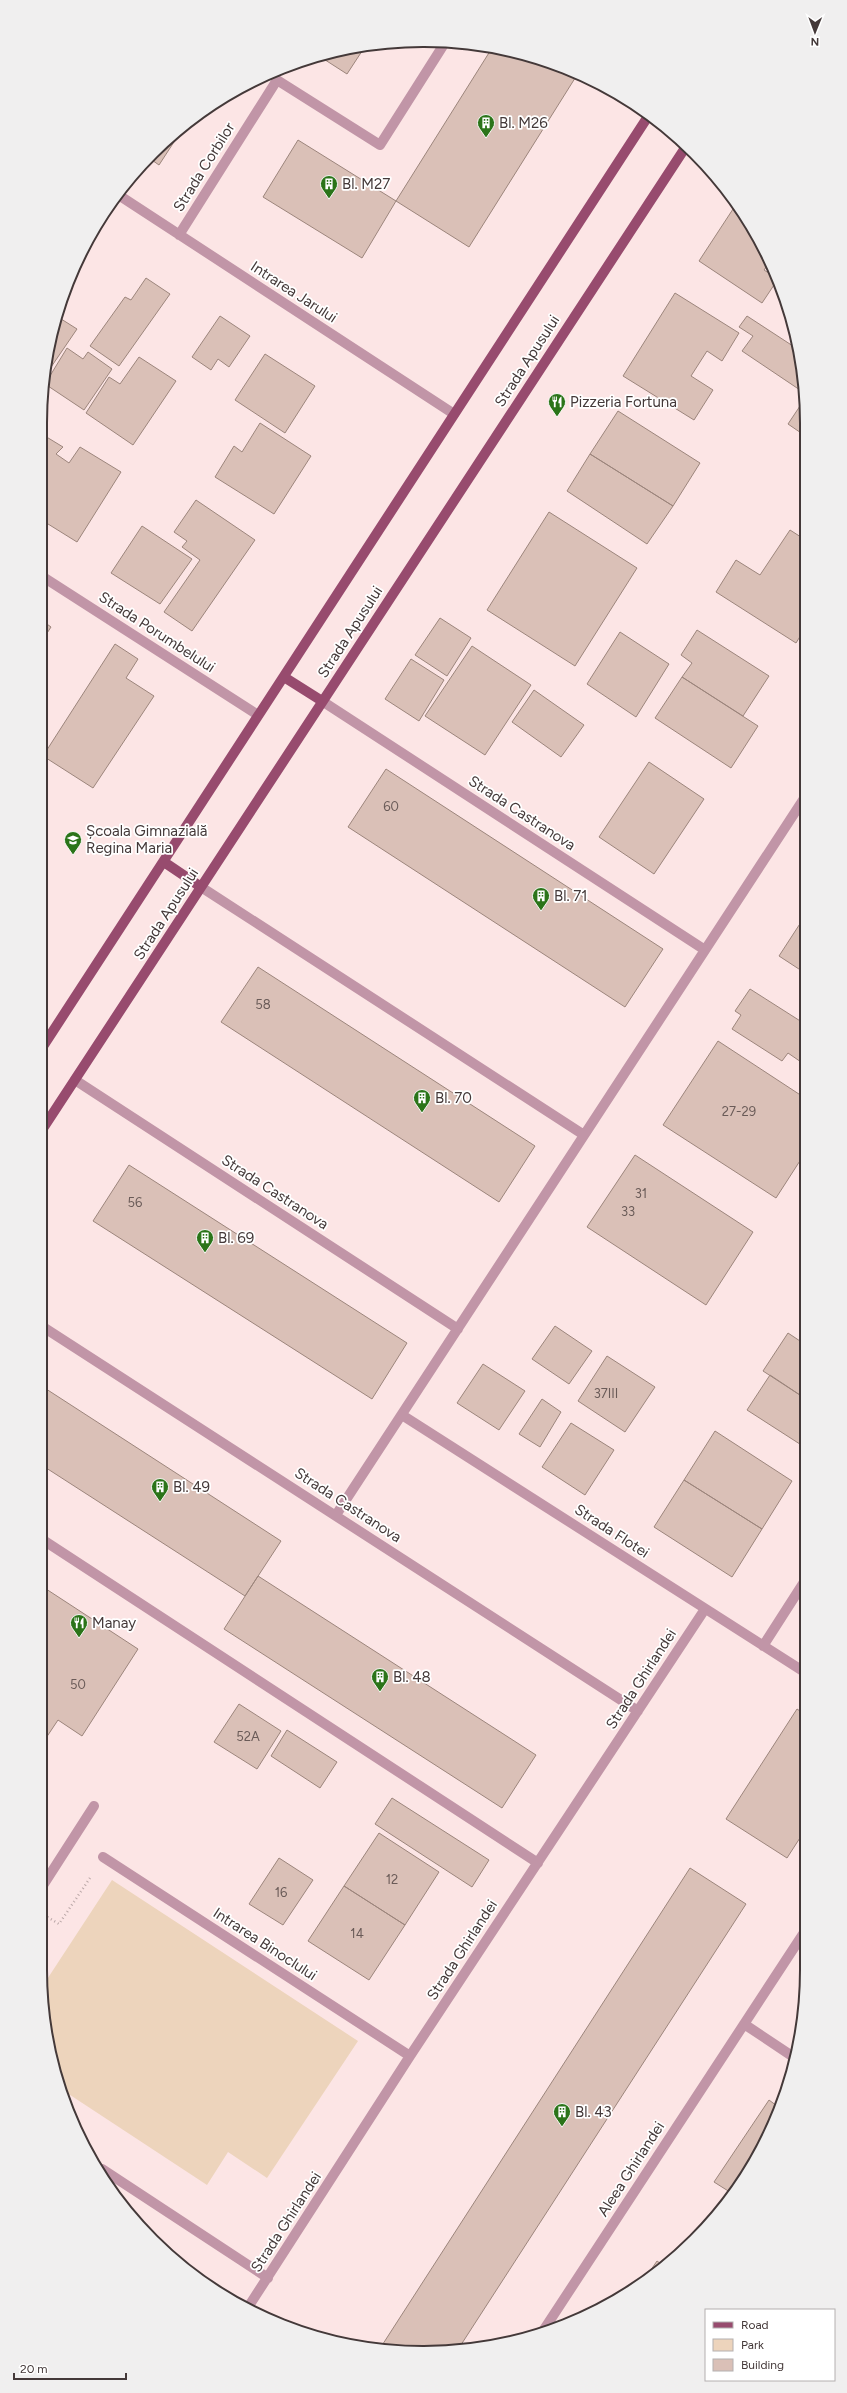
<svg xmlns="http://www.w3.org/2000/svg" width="847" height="2393" viewBox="0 0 847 2393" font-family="Figtree,sans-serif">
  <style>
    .green { fill: #edd4bc }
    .building { fill: #dac0b7; stroke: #9c857c }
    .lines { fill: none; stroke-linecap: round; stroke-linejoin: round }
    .path { stroke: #baa7a7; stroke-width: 2.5; stroke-dasharray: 1 3; stroke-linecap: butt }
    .minor { stroke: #c195a7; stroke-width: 10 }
    .major { stroke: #974b6e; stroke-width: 10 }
    .labels { text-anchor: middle; stroke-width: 3.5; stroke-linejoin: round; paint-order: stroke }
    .number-label { font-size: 13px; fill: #6a5b58 }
    .poi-label { font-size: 15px; fill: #443939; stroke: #fff; text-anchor: start }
    .street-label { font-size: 15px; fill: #443939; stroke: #fff }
    .rim { fill: none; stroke: #443939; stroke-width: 2 }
  </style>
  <rect width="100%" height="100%" fill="#fce5e5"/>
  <path class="green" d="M112,1880L358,2041L267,2178L228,2152L207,2185L61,2089L47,2044L42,1987Z"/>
  <path class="building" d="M366,45L347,74L319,56Z
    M492,48L523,53L577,75L469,247L396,201Z
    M185,125L159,165L149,158L170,135Z
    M298,140L396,201L362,258L263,197Z
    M735,206L768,254L770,262L764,270L775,277L776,282L762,303L699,261Z
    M146,278L170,294L119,366L90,346L125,297L131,300Z
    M675,293L739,333L722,361L707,351L691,376L713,390L694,420L623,376Z
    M58,311L60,313L58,317L77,329L47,373L53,324Z
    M220,316L250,336L229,367L218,359L211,370L192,357Z
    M747,316L796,348L804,373V384L800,390L742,351L753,336L739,327Z
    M67,348L83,359L88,352L112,369L84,410L45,384Z
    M265,354L315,386L285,433L235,400Z
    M139,357L176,381L133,445L86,413L109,377L120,384Z
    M804,400V435L788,424Z
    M618,411L700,463L673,506L590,454Z
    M260,423L311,456L274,514L215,477L234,446L242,452Z
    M40,433L63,447L56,454L69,463L80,447L121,472L77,542L40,519Z
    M590,454L673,506L647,544L567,491Z
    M196,500L255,540L192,631L164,612L200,560L182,547L187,541L174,532Z
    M549,512L637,568L575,666L487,610Z
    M142,526L192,559L160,604L111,573Z
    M790,530L804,539V630L796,643L716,592L736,560L760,575Z
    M440,618L471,638L447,676L415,655Z
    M40,619L51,627L40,644Z
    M697,630L769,676L743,716L682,677L692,663L681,655Z
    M620,632L669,664L636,717L587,684Z
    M115,644L138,659L126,678L154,696L93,788L43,756Z
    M472,646L531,685L485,755L425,716Z
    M411,659L444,680L419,721L385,699Z
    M682,677L758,726L731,768L655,718Z
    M534,690L584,725L561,757L512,722Z
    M649,762L704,799L654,874L599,837Z
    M386,769L663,949L625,1007L348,827Z
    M805,916V973L779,956Z
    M258,967L535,1146L499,1202L221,1022Z
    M750,989L805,1024V1056L801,1062L788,1053L782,1061L732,1029L741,1015L735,1011Z
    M718,1041L805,1098V1153L776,1198L663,1125Z
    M635,1155L753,1232L706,1305L587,1227Z
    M129,1165L407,1343L372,1399L93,1221Z
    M555,1326L592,1351L569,1384L532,1359Z
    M788,1333L806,1345V1399L763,1371Z
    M607,1356L655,1387L625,1432L578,1401Z
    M483,1364L525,1391L499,1430L457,1403Z
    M770,1375L806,1399V1448L747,1410Z
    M40,1385L281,1541L245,1596L40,1464Z
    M542,1399L561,1412L540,1447L519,1434Z
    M571,1423L614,1450L585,1495L542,1467Z
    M715,1431L792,1481L762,1529L684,1480Z
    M684,1480L762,1529L732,1577L654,1527Z
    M258,1576L536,1755L502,1808L224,1629Z
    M40,1585L138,1649L82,1736L58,1720L40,1747Z
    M239,1704L281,1731L257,1769L214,1742Z
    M797,1709L806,1715L807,1827L787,1858L726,1819Z
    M287,1730L337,1762L320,1788L271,1756Z
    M392,1798L489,1860L472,1887L375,1824Z
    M379,1833L439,1872L405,1925L344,1886Z
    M279,1858L313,1880L283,1925L249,1904Z
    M690,1868L746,1904L457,2351L379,2350Z
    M344,1886L405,1925L369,1980L308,1941Z
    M769,2100L777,2106L742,2183L733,2194L714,2182Z
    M657,2261L664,2266L640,2285L646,2277Z"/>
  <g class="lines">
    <path class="path" d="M44,1915L59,1924L90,1878"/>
    <path class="minor" d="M117,194L454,414
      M179,235L277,80L380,145L446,41
      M40,575L258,715
      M322,701L705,950
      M201,887L584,1135
      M75,1080L458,1329
      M40,1325L638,1711
      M402,1415L806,1673
      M336,1515L805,797
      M40,1538L538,1863
      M763,1646L806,1579
      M103,1857L410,2056
      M40,1890L94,1806
      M744,2024L795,2058
      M102,2169L268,2278
      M247,2309L410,2056L705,1609
      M543,2331L807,1928"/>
    <path class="major" d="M284,677L322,701
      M164,862L201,887
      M40,1051L647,118
      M40,1133L685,148"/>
  </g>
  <defs>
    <symbol id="building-pin" viewBox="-11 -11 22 30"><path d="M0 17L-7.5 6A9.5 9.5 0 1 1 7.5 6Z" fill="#2b7419" stroke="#fff"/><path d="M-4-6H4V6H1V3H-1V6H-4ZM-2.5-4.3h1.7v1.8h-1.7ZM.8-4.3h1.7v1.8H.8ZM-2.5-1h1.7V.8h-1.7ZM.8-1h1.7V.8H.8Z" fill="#fff"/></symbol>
    <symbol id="restaurant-pin" viewBox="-11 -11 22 30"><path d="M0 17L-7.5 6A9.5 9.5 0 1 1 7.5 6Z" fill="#2b7419" stroke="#fff"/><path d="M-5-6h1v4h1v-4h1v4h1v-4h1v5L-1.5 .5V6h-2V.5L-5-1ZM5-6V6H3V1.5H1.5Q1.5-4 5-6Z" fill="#fff"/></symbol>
    <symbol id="school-pin" viewBox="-11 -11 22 30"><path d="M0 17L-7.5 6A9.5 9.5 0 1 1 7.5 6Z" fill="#2b7419" stroke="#fff"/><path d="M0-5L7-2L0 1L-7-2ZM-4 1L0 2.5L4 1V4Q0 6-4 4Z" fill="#fff"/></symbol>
  </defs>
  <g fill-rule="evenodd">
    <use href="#building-pin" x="476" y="113" width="20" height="27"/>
    <use href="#building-pin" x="319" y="174" width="20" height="27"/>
    <use href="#restaurant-pin" x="547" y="392" width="20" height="27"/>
    <use href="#school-pin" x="63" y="830" width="20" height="27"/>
    <use href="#building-pin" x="531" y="886" width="20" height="27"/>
    <use href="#building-pin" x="412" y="1088" width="20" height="27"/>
    <use href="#building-pin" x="195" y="1228" width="20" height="27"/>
    <use href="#building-pin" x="150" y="1477" width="20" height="27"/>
    <use href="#restaurant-pin" x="69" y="1613" width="20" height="27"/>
    <use href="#building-pin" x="370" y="1667" width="20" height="27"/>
    <use href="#building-pin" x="552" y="2102" width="20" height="27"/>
  </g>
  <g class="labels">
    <g class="number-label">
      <text x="391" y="811">60</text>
      <text x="263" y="1009">58</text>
      <text x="739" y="1116">27-29</text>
      <text x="641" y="1198">31</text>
      <text x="135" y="1207">56</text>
      <text x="628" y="1216">33</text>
      <text x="606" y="1398">37III</text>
      <text x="78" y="1689">50</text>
      <text x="248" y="1741">52A</text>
      <text x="392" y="1884">12</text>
      <text x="281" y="1897">16</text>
      <text x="357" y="1938">14</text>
    </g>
    <g class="poi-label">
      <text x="499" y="128">Bl. M26</text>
      <text x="342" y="189">Bl. M27</text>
      <text x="570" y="407">Pizzeria Fortuna</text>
      <text x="86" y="836">Școala Gimnazială<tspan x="86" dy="17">Regina Maria</tspan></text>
      <text x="554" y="901">Bl. 71</text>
      <text x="435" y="1103">Bl. 70</text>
      <text x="218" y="1243">Bl. 69</text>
      <text x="173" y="1492">Bl. 49</text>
      <text x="92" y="1628">Manay</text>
      <text x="393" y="1682">Bl. 48</text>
      <text x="575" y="2117">Bl. 43</text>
    </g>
    <g class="street-label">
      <text transform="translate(204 167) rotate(-58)" y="5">Strada Corbilor</text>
      <text transform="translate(294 292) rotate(33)" y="5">Intrarea Jarului</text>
      <text transform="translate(527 361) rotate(-57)" y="5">Strada Apusului</text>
      <text transform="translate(157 632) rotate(33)" y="5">Strada Porumbelului</text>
      <text transform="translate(350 632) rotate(-57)" y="5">Strada Apusului</text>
      <text transform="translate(522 813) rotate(33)" y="5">Strada Castranova</text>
      <text transform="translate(166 914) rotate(-57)" y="5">Strada Apusului</text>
      <text transform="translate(275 1192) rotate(33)" y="5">Strada Castranova</text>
      <text transform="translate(348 1505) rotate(33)" y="5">Strada Castranova</text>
      <text transform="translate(612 1531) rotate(33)" y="5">Strada Flotei</text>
      <text transform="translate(641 1679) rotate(-57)" y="5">Strada Ghirlandei</text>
      <text transform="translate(265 1944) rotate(33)" y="5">Intrarea Binoclului</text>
      <text transform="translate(462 1950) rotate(-57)" y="5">Strada Ghirlandei</text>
      <text transform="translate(631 2169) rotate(-57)" y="5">Aleea Ghirlandei</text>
      <text transform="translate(286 2222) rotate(-57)" y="5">Strada Ghirlandei</text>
    </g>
  </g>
  <path d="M0 0H847V2393H0ZM423 47H424A376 376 0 0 1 800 423V1970A376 376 0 0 1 424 2346H423A376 376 0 0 1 47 1970V423A376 376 0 0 1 423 47Z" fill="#f0efef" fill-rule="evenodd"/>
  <path class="rim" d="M423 47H424A376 376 0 0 1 800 423V1970A376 376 0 0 1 424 2346H423A376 376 0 0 1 47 1970V423A376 376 0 0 1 423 47Z"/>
  <rect x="705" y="2309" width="130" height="72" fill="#ffffff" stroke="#b4b0b0"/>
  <rect x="713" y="2322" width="20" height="6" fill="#974b6e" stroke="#b4b0b0"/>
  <text x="741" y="2329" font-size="12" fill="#443939">Road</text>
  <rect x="713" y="2339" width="20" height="12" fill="#edd4bc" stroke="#b4b0b0"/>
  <text x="741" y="2349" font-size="12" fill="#443939">Park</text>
  <rect x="713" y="2359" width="20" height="12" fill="#dac0b7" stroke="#b4b0b0"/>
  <text x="741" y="2369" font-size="12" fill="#443939">Building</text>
  <g transform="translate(815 32) rotate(181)" stroke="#ffffff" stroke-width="3" paint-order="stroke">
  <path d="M0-3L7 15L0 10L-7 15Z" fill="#443939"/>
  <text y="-6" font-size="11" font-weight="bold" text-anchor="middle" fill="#443939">N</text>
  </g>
  <path d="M14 2373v6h112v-6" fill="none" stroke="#443939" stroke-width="2"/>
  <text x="20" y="2373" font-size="12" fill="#443939" stroke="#ffffff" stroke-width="3" paint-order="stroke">20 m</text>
</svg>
